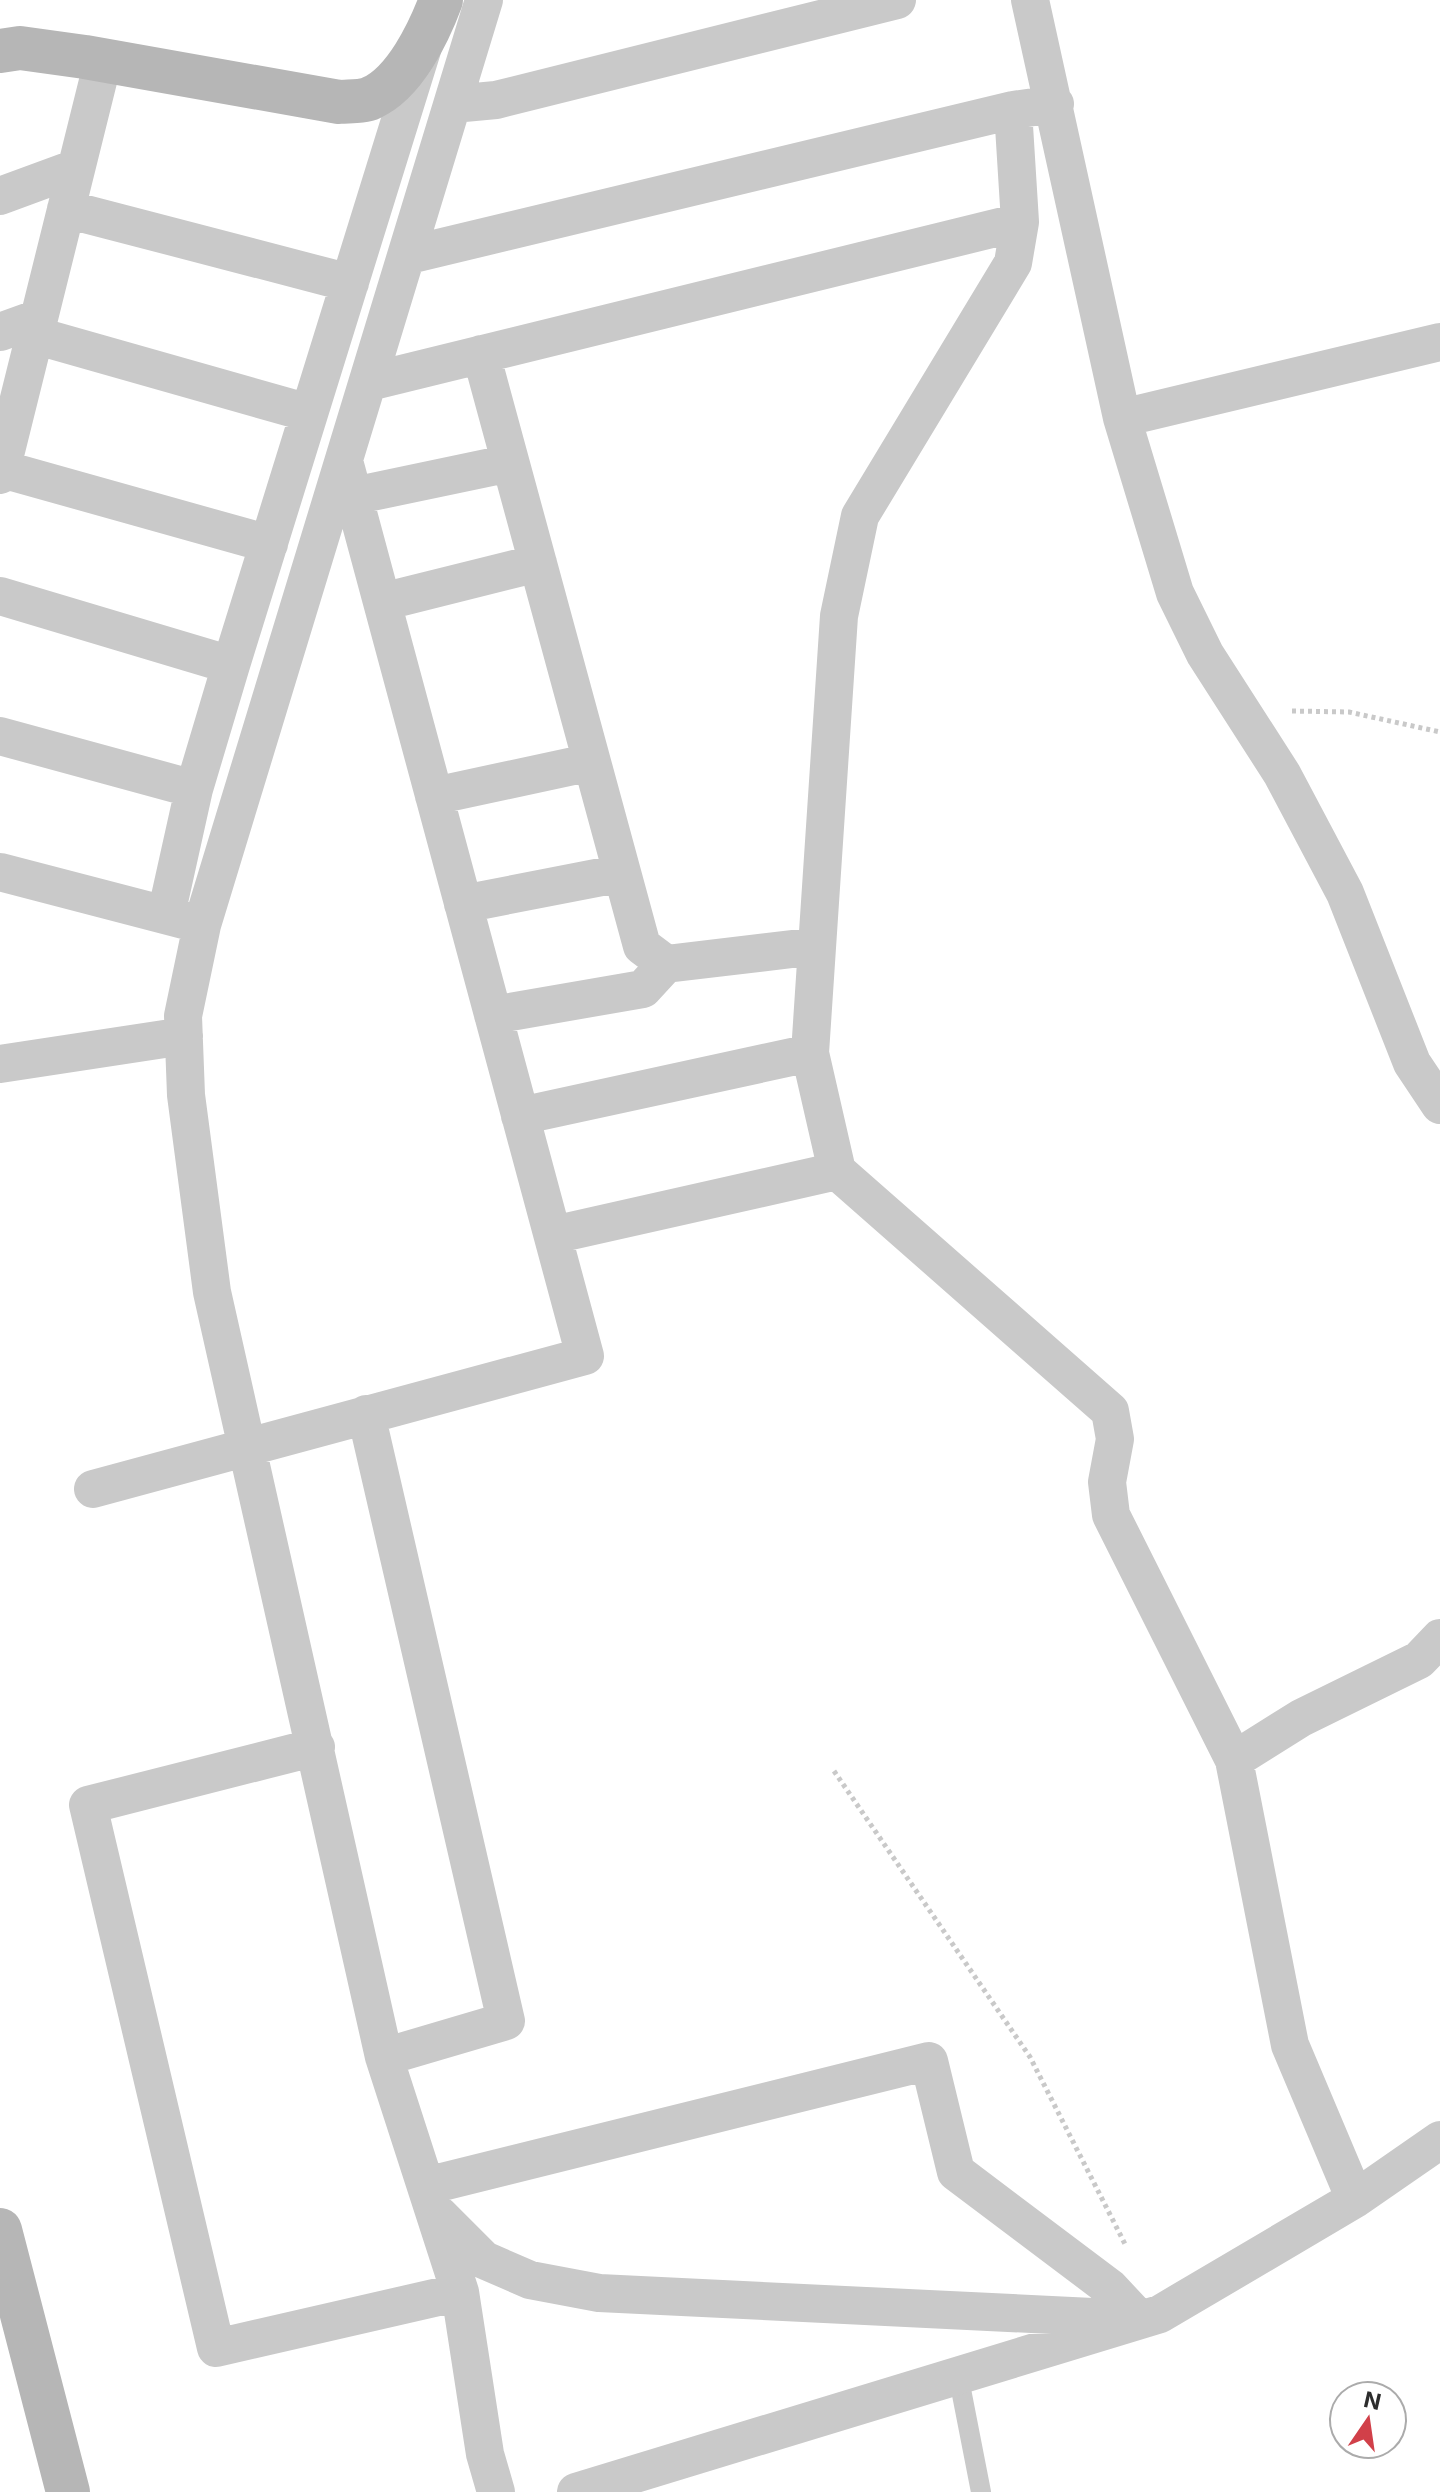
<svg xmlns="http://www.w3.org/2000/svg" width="1440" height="2492" viewBox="0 0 1440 2492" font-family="Inter,sans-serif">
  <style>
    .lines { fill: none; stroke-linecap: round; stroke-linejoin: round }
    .path { stroke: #c9c9c9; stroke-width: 5; stroke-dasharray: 4 4; stroke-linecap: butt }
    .lane { stroke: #c9c9c9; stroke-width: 20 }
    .street { stroke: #c9c9c9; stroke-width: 38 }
    .secondary { stroke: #b6b6b6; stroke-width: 44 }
  </style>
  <rect width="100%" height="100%" fill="#fff"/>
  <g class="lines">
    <path class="path" d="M1292,711L1349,712L1440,732
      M834,1771L1030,2057L1126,2246"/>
    <path class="lane" d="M958,2374L981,2492"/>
    <path class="street" d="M484,0L202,925L183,1016L186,1095L212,1292L384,2057L460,2292L485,2454L496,2492
      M1030,0L1122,418L1175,593L1205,654L1282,774L1345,893L1412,1063L1440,1105
      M453,104L496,100L897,0
      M1055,104L1013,110L1020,222L1013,263L860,516L839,616L810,1053L837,1171L1110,1411L1115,1439L1107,1482L1111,1515L1234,1760L1290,2045L1355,2199
      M0,196L76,168
      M66,209L350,283
      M409,255L1013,110
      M0,332L39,318
      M34,335L309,413
      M481,354L642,946L666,964L817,946
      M369,382L1020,222
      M1122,418L1440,342
      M2,469L269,544
      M0,475L103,61
      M353,496L510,463
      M0,596L231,665L422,50
      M382,602L538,563
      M0,736L194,789
      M434,796L592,762
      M0,872L188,921
      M463,904L622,873
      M166,915L194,789L231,665
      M493,1015L643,989L666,964
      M0,1064L184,1036
      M520,1116L810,1053
      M553,1235L837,1171
      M366,1414L506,2021L384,2057
      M93,1489L585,1356L344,461
      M316,1747L88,1805L216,2348L460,2292
      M1234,1760L1301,1718L1419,1660L1440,1638
      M426,2186L929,2061L956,2172L1110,2288L1139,2319
      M439,2215L484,2260L530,2280L599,2293L1113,2318
      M576,2492L1160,2314L1355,2199L1440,2140"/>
    <path class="secondary" d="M0,51L20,48L85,57L339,102C348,101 363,102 371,98C405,83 429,32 441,0
      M0,2230L68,2492"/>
  </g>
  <g transform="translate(1368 2420) rotate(13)"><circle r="38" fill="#ffffff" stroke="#ababab" stroke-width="2"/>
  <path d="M0-6L14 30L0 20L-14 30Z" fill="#d14049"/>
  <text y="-12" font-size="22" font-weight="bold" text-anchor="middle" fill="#2c2c2c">N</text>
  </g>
</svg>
